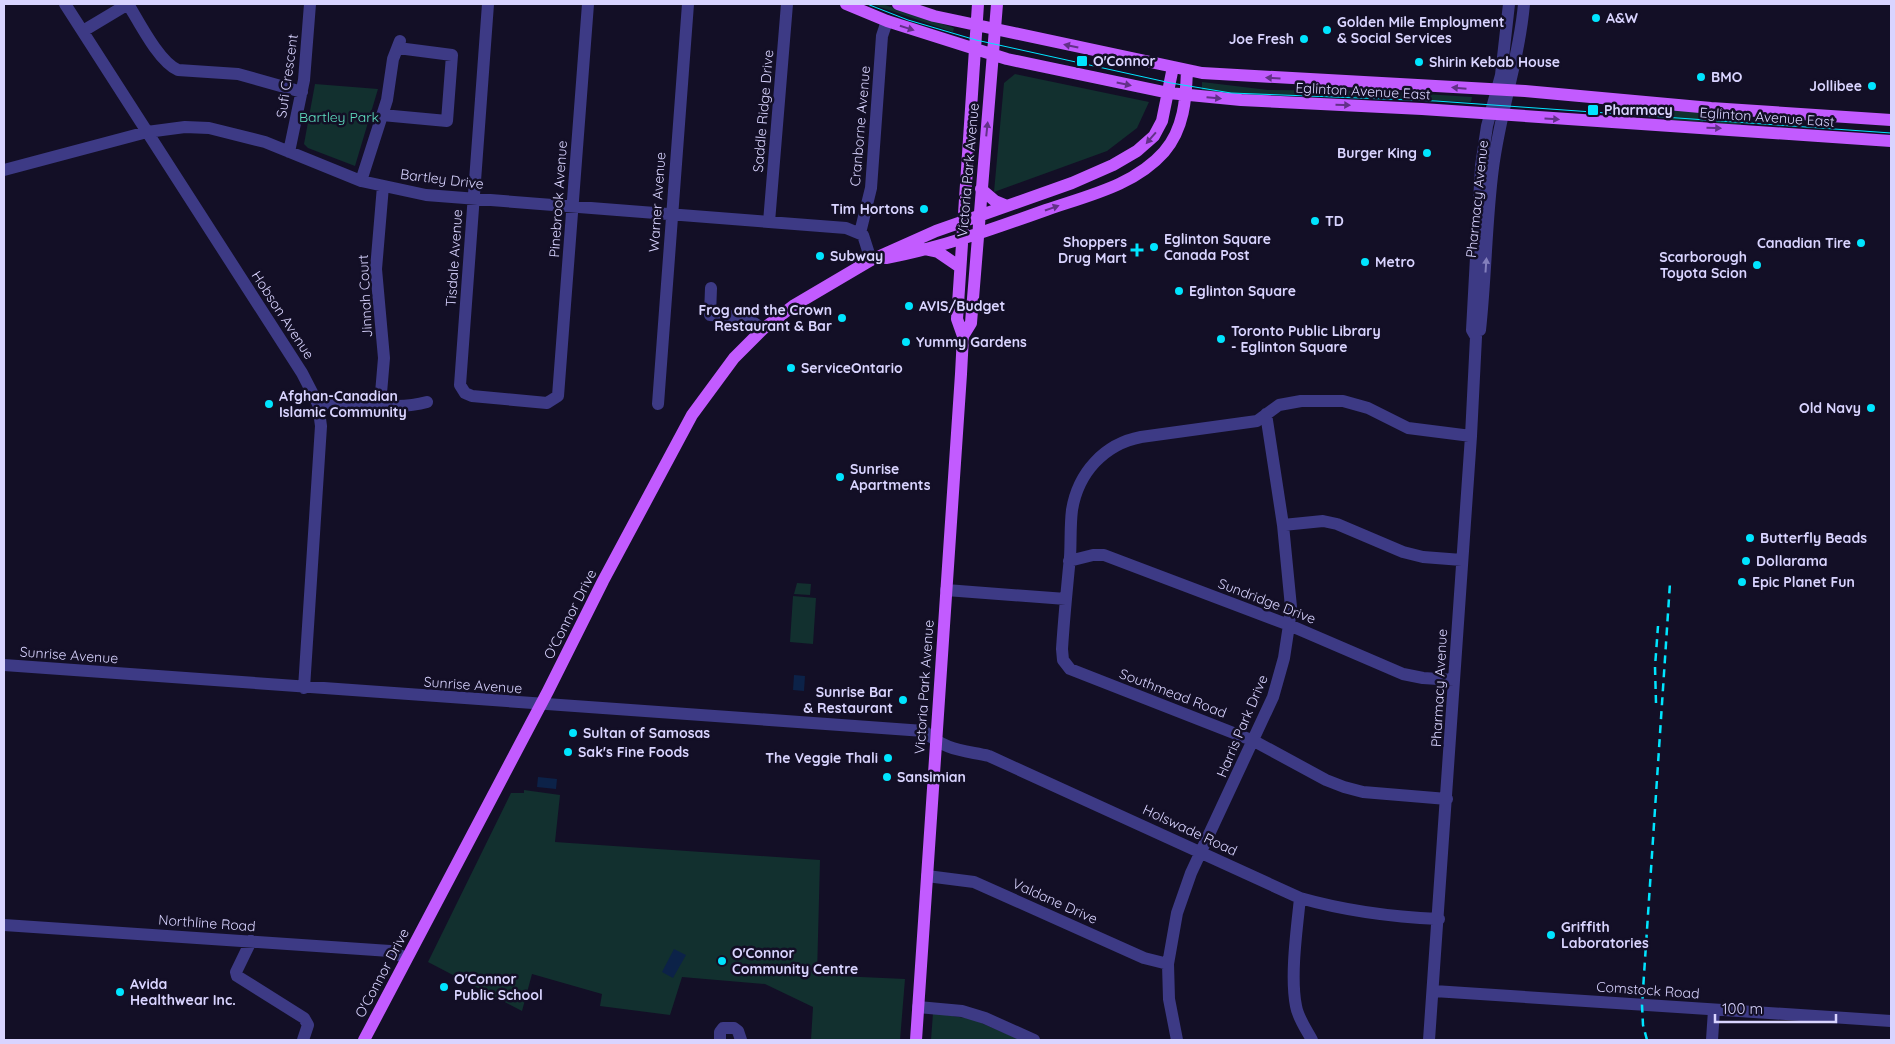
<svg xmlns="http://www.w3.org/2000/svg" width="1895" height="1044" viewBox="0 0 1895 1044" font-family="Quicksand,sans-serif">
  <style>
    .green { fill: #12302f }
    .water { fill: #0c2248 }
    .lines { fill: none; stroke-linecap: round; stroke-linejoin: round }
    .minor { stroke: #3d3a85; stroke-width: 12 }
    .major { stroke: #c25bff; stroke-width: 12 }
    .tram { stroke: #00e5ff; stroke-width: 1 }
    .rail { stroke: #00e5ff; stroke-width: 2.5; stroke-dasharray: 8 6; stroke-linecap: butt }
    .oneway { fill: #623188 }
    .oneway2 { fill: #837fbc }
    .poi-dot { fill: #00e5ff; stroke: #130f26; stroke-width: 2 }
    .labels { text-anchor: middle; stroke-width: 5; stroke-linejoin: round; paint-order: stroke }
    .poi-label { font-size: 14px; font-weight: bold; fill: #d9d4ff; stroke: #130f26; text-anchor: start }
    .street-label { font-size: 14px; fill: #d9d4ff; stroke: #130f26 }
    .park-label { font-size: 14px; fill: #5fe0c0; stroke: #130f26 }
  </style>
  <rect width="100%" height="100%" fill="#130f26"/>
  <path class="green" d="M871,4H882L954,28L953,32Z
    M1015,74L1149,102L1137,128L1107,151L994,192L1004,83Z
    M1202,82L1268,90L1379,91L1472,97L1471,102L1269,94L1268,97L1202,90Z
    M315,84L378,89L355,166L308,148L304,144Z
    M1658,107L1704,112L1703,122L1657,119L1669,120L1670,111L1657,110Z
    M1717,113L1742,114L1741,126L1716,123Z
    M797,583L811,584L810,595L794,594Z
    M793,596L816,598L813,644L790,642Z
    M524,790L560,795L555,842L820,860L817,975L905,979L900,1040H811L813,1007L765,984L682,977L670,1015L600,1006L602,994L532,974L522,1011L428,962L511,793H524Z
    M933,1013L972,1019L1021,1040H931Z"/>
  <path class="water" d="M794,675L805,676L804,691L793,690Z
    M538,777L557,779L556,789L537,787Z
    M674,949L686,955L673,978L662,972Z"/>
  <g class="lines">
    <path class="minor" d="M65,4L302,373L318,404L321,426L304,688
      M128,4C139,22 159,62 178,70L238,74L302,92
      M488,4L460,385L465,393L472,396L547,403L558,396L588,4
      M83,31L128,4
      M382,115L447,121L452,55L398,48
      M289,152L304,80L310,4
      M4,170L147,132L185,127L209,128L265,142L361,181L426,195L846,228L863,235L871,260
      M361,181L387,100L393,59L400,41
      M769,222L787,4
      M860,233L871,188L882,36L887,21
      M711,288L710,315L745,317L763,329
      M1480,330C1486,276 1486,221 1493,168C1500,112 1519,60 1524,4
      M318,404C354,400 392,412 427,402
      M658,404L688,4
      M380,405L384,358L376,269L383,186
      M1283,525L1323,521L1337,524L1403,552L1423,557L1462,560
      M1069,561L1093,555H1104L1289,625L1403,674L1423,678L1454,680
      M946,590L1066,599
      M4,665L924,731C946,751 962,750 989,756L1300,898C1346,911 1391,917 1439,919
      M1447,799L1363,792L1344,787L1326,780L1254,741L1070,669L1063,660L1062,649C1064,618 1067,587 1070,557C1071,541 1070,526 1072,510C1078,473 1104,444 1141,437L1257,421L1279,405L1301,401H1343L1368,408L1408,428L1471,436
      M927,876L974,882L1144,958L1168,964
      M1300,898C1297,928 1290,976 1296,1006C1298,1018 1306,1029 1312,1040
      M4,925L390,951L406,958
      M251,941L236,972L237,976L304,1018L308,1025L303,1040
      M1434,991L1891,1021
      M918,1007L962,1011L985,1018L1034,1040
      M720,1040V1032L723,1028H734L738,1031L741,1040
      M1177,1040L1169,999L1168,964L1177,913L1191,873L1273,697L1284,658L1289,625L1291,607L1283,525L1266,414
      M1429,1040L1471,436L1476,337L1472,330L1481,166L1487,126L1501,75L1509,4
      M1712,1040L1714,1010"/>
    <path class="major" d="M846,4L887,21L1007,59L1169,93L1241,100L1422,109L1891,141
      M898,4L934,16L1202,73L1525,91L1711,108L1891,120
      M981,189L995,201L1007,206
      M924,249L938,252L960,267
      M886,258C940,248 993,229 1046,210C1086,196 1134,186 1164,152C1184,129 1186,99 1187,70
      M963,336L971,323L997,4
      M364,1040L548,691L603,581L692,415L734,358L763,329L793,306L871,260L936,231L1072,183L1113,165L1137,151L1154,136L1162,121L1173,67
      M916,1040L961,374L963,336L957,319L978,4"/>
    <path class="tram" d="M867,4L908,20L976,40L1171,83L1231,93L1436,101L1891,133"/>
    <path class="rail" d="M1656,703L1655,667L1658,626
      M1647,1040L1643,1025L1642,1005L1670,583"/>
  </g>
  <defs><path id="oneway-solid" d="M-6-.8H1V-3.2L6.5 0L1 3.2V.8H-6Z" transform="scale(1.25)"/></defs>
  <g class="oneway">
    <use href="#oneway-solid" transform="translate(907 28) rotate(18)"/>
    <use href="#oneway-solid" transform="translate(1071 46) rotate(-168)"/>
    <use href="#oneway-solid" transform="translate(1273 78) rotate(-176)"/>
    <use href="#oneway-solid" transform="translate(1124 84) rotate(12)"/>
    <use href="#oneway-solid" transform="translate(1459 88) rotate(-175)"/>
    <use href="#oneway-solid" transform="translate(1214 98) rotate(5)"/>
    <use href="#oneway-solid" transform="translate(1343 105) rotate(2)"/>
    <use href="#oneway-solid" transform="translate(1552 119) rotate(4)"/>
    <use href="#oneway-solid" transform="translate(1714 128) rotate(2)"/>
    <use href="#oneway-solid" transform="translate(987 129) rotate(-84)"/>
    <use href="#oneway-solid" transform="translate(1151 138) rotate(131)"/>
    <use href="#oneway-solid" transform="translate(1052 208) rotate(-19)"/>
  </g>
  <use class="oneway2" href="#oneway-solid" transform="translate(1486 265) rotate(-86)"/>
  <g class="poi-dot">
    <circle cx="1596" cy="18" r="5"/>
    <circle cx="1327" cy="30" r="5"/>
    <circle cx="1304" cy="39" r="5"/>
    <rect x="1076" y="55" width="12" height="12" rx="2.5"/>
    <circle cx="1419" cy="62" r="5"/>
    <circle cx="1701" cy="77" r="5"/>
    <circle cx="1872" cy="86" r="5"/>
    <rect x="1587" y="104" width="12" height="12" rx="2.5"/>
    <circle cx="1427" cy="153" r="5"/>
    <circle cx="924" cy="209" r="5"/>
    <circle cx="1315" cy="221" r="5"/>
    <circle cx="1861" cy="243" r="5"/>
    <circle cx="1154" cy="247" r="5"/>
    <path d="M1134.5 242.5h5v5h5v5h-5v5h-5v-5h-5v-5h5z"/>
    <circle cx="820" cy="256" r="5"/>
    <circle cx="1365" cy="262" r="5"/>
    <circle cx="1757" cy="265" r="5"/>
    <circle cx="1179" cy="291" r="5"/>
    <circle cx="909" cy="306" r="5"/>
    <circle cx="842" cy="318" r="5"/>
    <circle cx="1221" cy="339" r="5"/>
    <circle cx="906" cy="342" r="5"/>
    <circle cx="791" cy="368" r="5"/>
    <circle cx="269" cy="404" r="5"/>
    <circle cx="1871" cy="408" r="5"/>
    <circle cx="840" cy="477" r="5"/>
    <circle cx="1750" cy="538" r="5"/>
    <circle cx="1746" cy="561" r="5"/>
    <circle cx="1742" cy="582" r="5"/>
    <circle cx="903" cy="700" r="5"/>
    <circle cx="573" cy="733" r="5"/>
    <circle cx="568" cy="752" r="5"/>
    <circle cx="888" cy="758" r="5"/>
    <circle cx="887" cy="777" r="5"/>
    <circle cx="1551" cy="935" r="5"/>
    <circle cx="722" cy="961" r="5"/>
    <circle cx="444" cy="987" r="5"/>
    <circle cx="120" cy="992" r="5"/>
  </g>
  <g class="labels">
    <g class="poi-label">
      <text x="1606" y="23">A&amp;W</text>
      <text x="1337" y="27">Golden Mile Employment<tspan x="1337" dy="16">&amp; Social Services</tspan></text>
      <text x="1294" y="44" text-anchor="end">Joe Fresh</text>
      <text x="1093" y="66">O'Connor</text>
      <text x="1429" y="67">Shirin Kebab House</text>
      <text x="1711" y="82">BMO</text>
      <text x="1862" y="91" text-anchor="end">Jollibee</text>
      <text x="1604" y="115">Pharmacy</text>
      <text x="1417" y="158" text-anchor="end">Burger King</text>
      <text x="914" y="214" text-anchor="end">Tim Hortons</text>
      <text x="1325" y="226">TD</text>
      <text x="1164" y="244">Eglinton Square<tspan x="1164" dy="16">Canada Post</tspan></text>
      <text x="1127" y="247" text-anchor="end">Shoppers<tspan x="1127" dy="16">Drug Mart</tspan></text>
      <text x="1851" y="248" text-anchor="end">Canadian Tire</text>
      <text x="830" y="261">Subway</text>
      <text x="1747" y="262" text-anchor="end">Scarborough<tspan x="1747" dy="16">Toyota Scion</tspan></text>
      <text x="1375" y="267">Metro</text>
      <text x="1189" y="296">Eglinton Square</text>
      <text x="919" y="311">AVIS/Budget</text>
      <text x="832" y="315" text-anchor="end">Frog and the Crown<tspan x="832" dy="16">Restaurant &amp; Bar</tspan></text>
      <text x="1231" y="336">Toronto Public Library<tspan x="1231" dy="16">- Eglinton Square</tspan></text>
      <text x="916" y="347">Yummy Gardens</text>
      <text x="801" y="373">ServiceOntario</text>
      <text x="279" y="401">Afghan-Canadian<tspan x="279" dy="16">Islamic Community</tspan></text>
      <text x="1861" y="413" text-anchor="end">Old Navy</text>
      <text x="850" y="474">Sunrise<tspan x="850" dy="16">Apartments</tspan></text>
      <text x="1760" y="543">Butterfly Beads</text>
      <text x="1756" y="566">Dollarama</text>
      <text x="1752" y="587">Epic Planet Fun</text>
      <text x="893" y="697" text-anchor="end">Sunrise Bar<tspan x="893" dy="16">&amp; Restaurant</tspan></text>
      <text x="583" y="738">Sultan of Samosas</text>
      <text x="578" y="757">Sak's Fine Foods</text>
      <text x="878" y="763" text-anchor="end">The Veggie Thali</text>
      <text x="897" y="782">Sansimian</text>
      <text x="1561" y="932">Griffith<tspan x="1561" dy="16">Laboratories</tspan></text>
      <text x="732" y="958">O'Connor<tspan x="732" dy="16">Community Centre</tspan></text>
      <text x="454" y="984">O'Connor<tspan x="454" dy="16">Public School</tspan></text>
      <text x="130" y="989">Avida<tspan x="130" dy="16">Healthwear Inc.</tspan></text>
    </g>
    <g class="street-label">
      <text transform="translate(287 76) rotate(-82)" y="5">Sufi Crescent</text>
      <text transform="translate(1363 91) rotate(3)" y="5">Eglinton Avenue East</text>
      <text transform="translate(763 111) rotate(-85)" y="5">Saddle Ridge Drive</text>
      <text transform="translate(1767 117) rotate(4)" y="5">Eglinton Avenue East</text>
      <text transform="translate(860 126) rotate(-85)" y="5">Cranborne Avenue</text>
      <text transform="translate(968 170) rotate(-85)" y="5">Victoria Park Avenue</text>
      <text transform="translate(442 179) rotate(7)" y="5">Bartley Drive</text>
      <text transform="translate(558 199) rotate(-86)" y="5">Pinebrook Avenue</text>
      <text transform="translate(1477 199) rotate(-84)" y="5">Pharmacy Avenue</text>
      <text transform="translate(657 202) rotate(-86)" y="5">Warner Avenue</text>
      <text transform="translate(454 258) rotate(-86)" y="5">Tisdale Avenue</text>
      <text transform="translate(365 296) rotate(-93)" y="5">Jinnah Court</text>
      <text transform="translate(283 315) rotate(57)" y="5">Hobson Avenue</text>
      <text transform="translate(1267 601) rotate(21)" y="5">Sundridge Drive</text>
      <text transform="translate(570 614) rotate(-63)" y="5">O'Connor Drive</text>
      <text transform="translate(69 655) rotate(4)" y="5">Sunrise Avenue</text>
      <text transform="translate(473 685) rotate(4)" y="5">Sunrise Avenue</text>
      <text transform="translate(924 687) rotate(-86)" y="5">Victoria Park Avenue</text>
      <text transform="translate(1439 688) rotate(-87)" y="5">Pharmacy Avenue</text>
      <text transform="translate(1173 693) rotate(21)" y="5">Southmead Road</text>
      <text transform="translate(1242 726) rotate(-67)" y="5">Harris Park Drive</text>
      <text transform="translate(1190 830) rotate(25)" y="5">Holswade Road</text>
      <text transform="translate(1055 901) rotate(24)" y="5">Valdane Drive</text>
      <text transform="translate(207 923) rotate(4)" y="5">Northline Road</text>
      <text transform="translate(382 973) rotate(-62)" y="5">O'Connor Drive</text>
      <text transform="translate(1648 990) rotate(4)" y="5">Comstock Road</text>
    </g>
    <g class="park-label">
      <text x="339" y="122">Bartley Park</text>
    </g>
  </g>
  <rect width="1895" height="1044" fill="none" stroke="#d9d4ff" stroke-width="10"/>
  <path d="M1715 1014v8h121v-8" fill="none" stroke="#d9d4ff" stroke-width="2.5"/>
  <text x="1722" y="1014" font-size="15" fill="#d9d4ff" stroke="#130f26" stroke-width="4" paint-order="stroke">100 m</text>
</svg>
